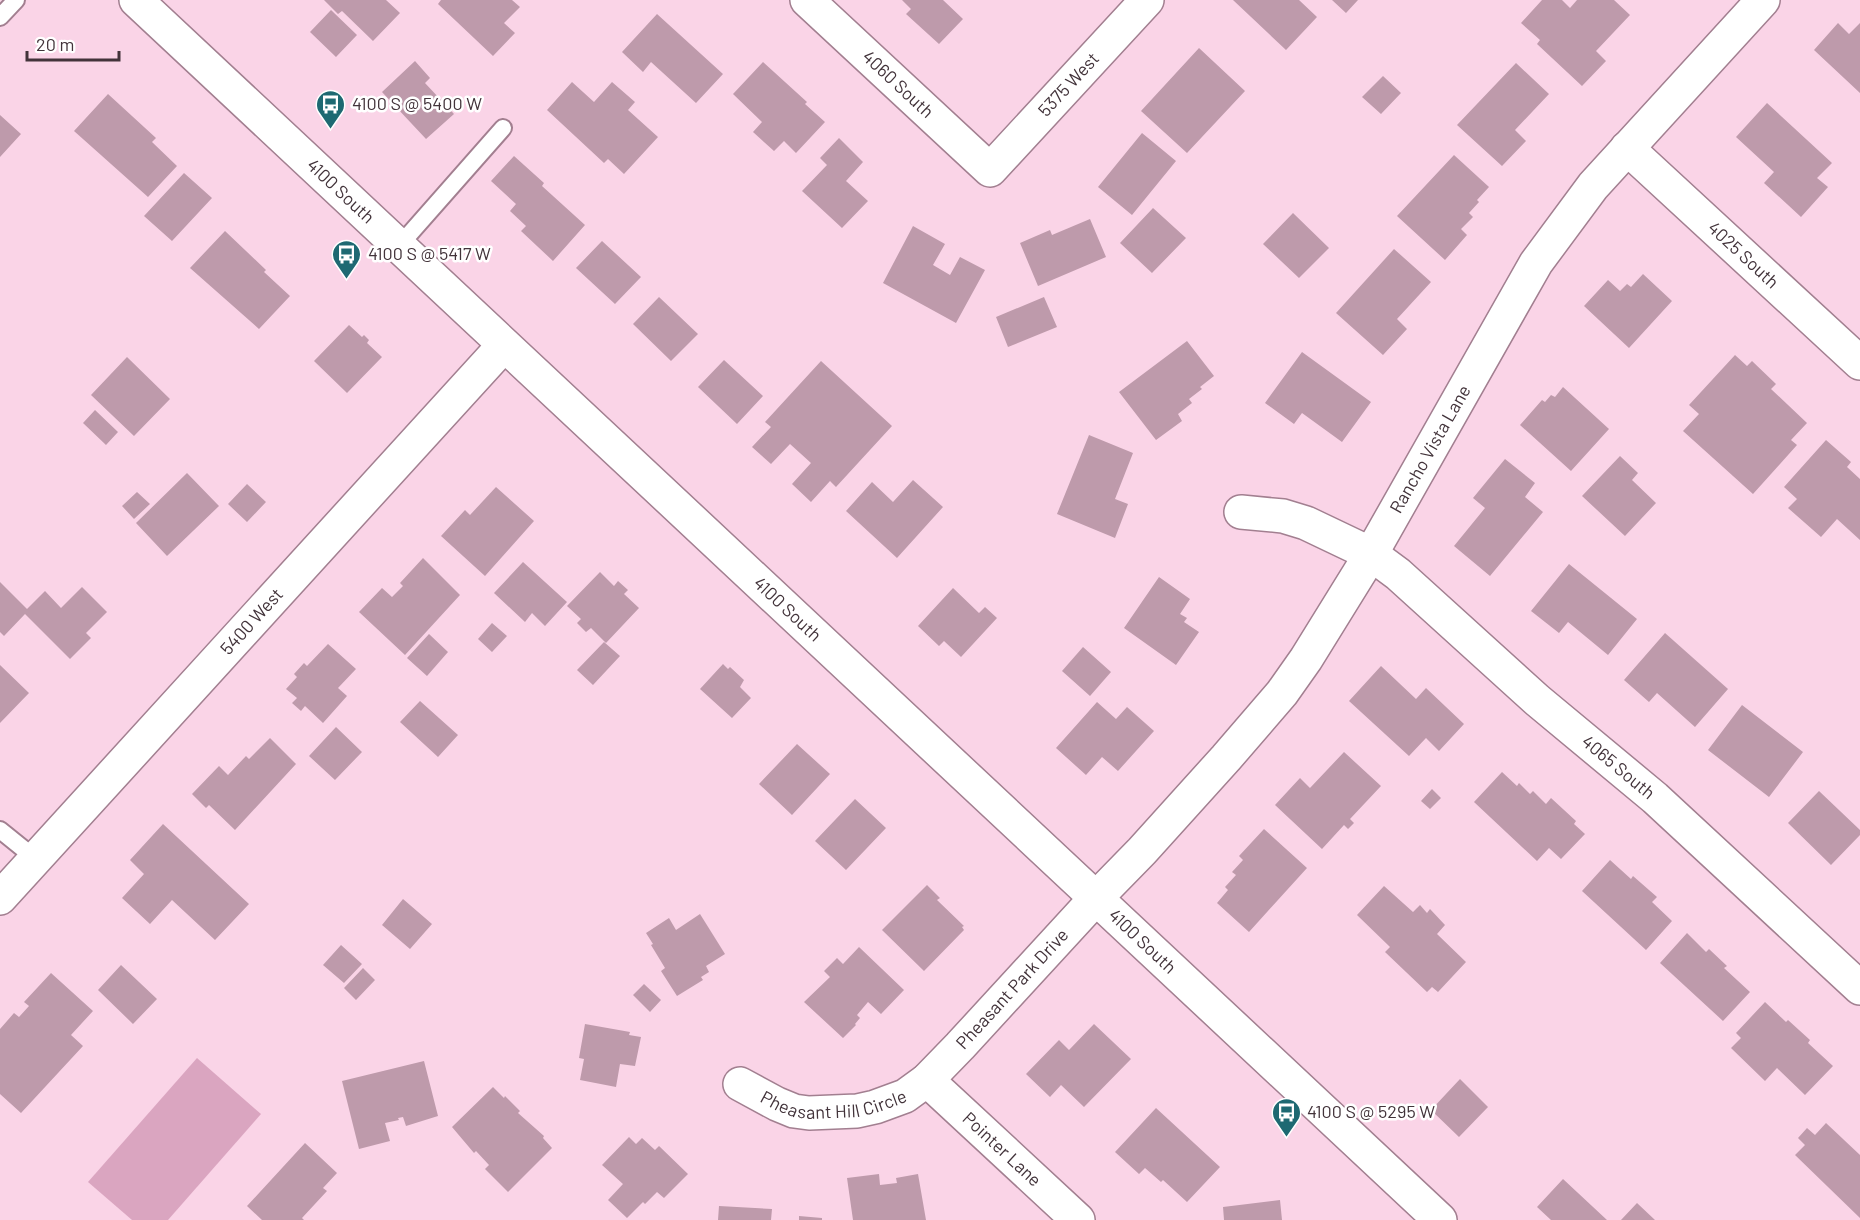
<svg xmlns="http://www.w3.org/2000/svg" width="1860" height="1220" viewBox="0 0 1860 1220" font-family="Barlow,sans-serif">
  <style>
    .green { fill: #daa5c0 }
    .building { fill: #be9aab }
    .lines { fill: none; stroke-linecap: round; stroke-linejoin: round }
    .lane-casing { stroke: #a27f90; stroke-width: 20 }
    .street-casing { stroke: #a27f90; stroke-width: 36 }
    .secondary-casing { stroke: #a27f90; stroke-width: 36 }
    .lane { stroke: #fff; stroke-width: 16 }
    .street { stroke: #fff; stroke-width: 33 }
    .secondary { stroke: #fff; stroke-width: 33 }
    .labels { text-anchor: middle; stroke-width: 5; stroke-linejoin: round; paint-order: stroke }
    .street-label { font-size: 18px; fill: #42333a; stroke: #fff }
    .poi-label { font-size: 18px; fill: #42333a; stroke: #fff; text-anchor: start }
  </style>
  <rect width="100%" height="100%" fill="#fad4e7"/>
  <path class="green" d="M197,1058L261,1114L168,1220H132L88,1182Z"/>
  <path class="building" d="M324,0H386L400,13L373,41L342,11L338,14Z
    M441,0H512L520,7L504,23L515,33L493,56L438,4Z
    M902,0H943L963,19L939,44L906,14L911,9Z
    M1233,0H1299L1317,17L1286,50Z
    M1332,0H1358L1346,13Z
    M1542,0H1562L1570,8L1577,0H1614L1630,15L1596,51L1606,61L1582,86L1537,44L1540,40L1521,23Z
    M331,10L357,35L336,57L310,32Z
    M657,14L723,74L696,103L651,62L643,72L622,52Z
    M1838,23L1849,34L1860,23V93L1814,50Z
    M1199,48L1245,91L1187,153L1141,111Z
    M415,61L430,78L425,83L454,114L426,139L382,92Z
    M763,62L807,102L805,104L825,122L796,153L784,141L774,151L753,132L762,122L733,94Z
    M1516,63L1549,94L1515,130L1526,141L1502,166L1457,125Z
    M1383,76L1401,93L1381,114L1362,97Z
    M572,82L594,102L612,82L635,102L628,110L658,137L624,174L608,159L604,163L547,110Z
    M108,94L156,138L152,142L177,166L148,197L74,131Z
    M1767,103L1832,163L1817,178L1828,187L1801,217L1764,183L1774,172L1736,137Z
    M0,115L21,134L0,157Z
    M1142,133L1176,161L1132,215L1098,187Z
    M839,138L863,162L846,181L868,201L842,228L802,191L827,165L820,158Z
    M1454,155L1489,187L1477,200L1479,202L1469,213L1473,217L1461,229L1467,235L1445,260L1397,216Z
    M514,156L544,183L542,186L585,225L553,261L521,231L526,226L510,211L516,204L491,181Z
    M184,173L212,198L172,241L144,216Z
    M1153,208L1186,238L1152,273L1120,243Z
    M1293,213L1329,248L1299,278L1263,244Z
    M1090,219L1106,257L1038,286L1020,243L1050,230L1052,235Z
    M913,226L945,244L933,265L950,275L960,257L985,270L956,323L883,283Z
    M225,231L266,270L264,272L290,296L259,329L190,268Z
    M602,241L641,277L615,304L576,268Z
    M1394,249L1431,282L1397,319L1407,329L1383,355L1336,313Z
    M1643,274L1672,301L1629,348L1584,306L1608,280L1620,291L1627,284L1631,287Z
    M659,297L698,334L671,361L633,324Z
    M1044,297L1057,327L1008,347L996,317Z
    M349,325L362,337L364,335L369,340L367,343L382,357L347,393L314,361Z
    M1187,341L1214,376L1200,387L1202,389L1189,399L1192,403L1178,414L1182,421L1156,440L1119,392Z
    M1302,352L1371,402L1342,442L1302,413L1294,424L1265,403Z
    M1735,355L1747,366L1752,361L1776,384L1771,389L1807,423L1791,440L1797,445L1753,494L1683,431L1699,414L1689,405Z
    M127,357L170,399L134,436L91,395Z
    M724,360L763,396L737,424L698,387Z
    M821,361L892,426L836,487L830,481L811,502L792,484L811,463L790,444L771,464L752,447L771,427L765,422Z
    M1563,387L1609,429L1571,471L1520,425L1542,400L1545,402L1551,395L1555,397Z
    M95,410L118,432L106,445L83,423Z
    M1089,435L1133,453L1115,499L1128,504L1115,538L1057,514Z
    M1826,440L1851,462L1847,467L1860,479V540L1837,519L1821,537L1788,508L1797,499L1784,487Z
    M1620,456L1638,473L1632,480L1656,503L1625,536L1582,496Z
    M1505,459L1535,483L1525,497L1543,512L1490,576L1454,546L1485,508L1473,498Z
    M187,473L219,506L167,556L136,523Z
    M913,480L943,507L897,558L846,511L872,482L893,502Z
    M247,484L266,502L247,522L228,504Z
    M496,487L534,521L485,576L441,536L465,510L470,515Z
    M137,492L150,504L134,519L122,506Z
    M423,558L460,595L405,655L359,612L382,588L392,597L403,586L400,583Z
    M523,562L567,602L545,626L532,613L525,622L494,593Z
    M1569,564L1637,619L1608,655L1568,622L1559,633L1531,611Z
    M600,572L614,586L618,581L628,590L624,594L639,608L606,643L591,628L586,632L577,623L581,619L567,606Z
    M1159,577L1190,599L1180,614L1187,618L1184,622L1199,632L1176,665L1124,628Z
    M0,582L27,609L45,591L61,608L82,587L107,612L86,633L91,638L70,659L25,614L4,636L0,632Z
    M953,588L979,613L985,607L997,618L961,657L944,641L939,646L918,626Z
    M492,623L507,636L492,652L478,639Z
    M1665,633L1728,689L1695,727L1657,693L1649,702L1624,680Z
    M429,634L448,652L427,676L407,658Z
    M604,642L620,656L593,685L577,670Z
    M328,644L356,669L338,688L347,696L323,723L305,706L301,711L292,703L297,698L286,689L297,677L294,674L304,663L307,666Z
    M1083,647L1111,672L1090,696L1062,671Z
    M723,664L728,669L730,667L744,680L740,687L751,698L732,718L700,689Z
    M0,665L29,693L0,723Z
    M1381,666L1416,699L1426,688L1464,724L1439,751L1426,738L1409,756L1349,701Z
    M420,701L458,735L438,757L400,722Z
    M1097,702L1116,719L1127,707L1154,731L1118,771L1102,757L1086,775L1056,748Z
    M1742,705L1803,752L1769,797L1708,750Z
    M336,727L362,752L335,780L309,756Z
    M270,738L296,764L235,830L209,805L206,808L192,794L219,766L228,775L246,756L249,759Z
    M797,744L830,774L792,815L759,784Z
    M1344,752L1381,786L1350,819L1354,823L1348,829L1344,825L1322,849L1275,805L1300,778L1310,788Z
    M1502,772L1517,786L1519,783L1530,794L1533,791L1546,804L1551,798L1576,821L1574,824L1585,834L1561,859L1549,848L1537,861L1474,802Z
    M1432,789L1441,798L1430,809L1421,801Z
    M1819,791L1860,830V835L1831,865L1788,823Z
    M855,799L886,828L846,870L815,841Z
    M163,824L249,904L215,940L172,900L150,924L122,898L144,874L130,860Z
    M1264,829L1307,868L1249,932L1217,903L1228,890L1225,887L1236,875L1232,872L1243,860L1239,856Z
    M1610,860L1631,879L1633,876L1657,897L1652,902L1672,921L1646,950L1582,891Z
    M927,885L940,898L937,900L964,926L962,927L964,930L924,971L882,930Z
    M1384,886L1413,912L1420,905L1427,913L1430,909L1445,925L1437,934L1466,962L1438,992L1432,987L1427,992L1385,952L1390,947L1357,915Z
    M403,899L432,924L410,949L382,925Z
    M700,914L725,954L706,966L709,972L701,977L703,980L677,996L661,971L665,968L651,945L653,944L646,933L669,918L676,930Z
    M1687,933L1706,952L1709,949L1727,966L1724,968L1750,992L1723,1021L1660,963Z
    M341,945L362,964L344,983L323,965Z
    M859,947L904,990L881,1014L868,1002L857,1015L860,1018L855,1024L856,1025L843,1038L804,1002L830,977L824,971L837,958L843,964Z
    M121,965L157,999L133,1024L98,990Z
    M363,968L375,980L356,1000L344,988Z
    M51,973L93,1011L71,1035L83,1046L21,1113L0,1094V1029L14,1013L19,1017L29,1006L24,1002Z
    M644,984L661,1000L650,1012L633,995Z
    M1765,1002L1786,1022L1788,1020L1810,1040L1808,1043L1833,1066L1805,1095L1777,1068L1765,1081L1731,1048L1741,1038L1736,1033Z
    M585,1024L630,1032L629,1035L641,1037L635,1066L620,1064L616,1087L580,1080L584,1059L579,1058Z
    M1094,1024L1131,1059L1084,1107L1061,1085L1050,1097L1026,1074L1059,1040L1069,1050Z
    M424,1061L438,1116L406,1126L403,1117L398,1118L399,1120L385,1123L390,1141L359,1149L342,1081Z
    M1460,1079L1488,1107L1459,1137L1431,1110Z
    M493,1087L504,1098L505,1096L520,1111L518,1113L544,1136L543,1138L552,1148L508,1192L485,1169L489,1165L476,1151L474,1153L452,1127Z
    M1156,1108L1220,1167L1187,1202L1163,1180L1161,1182L1145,1168L1139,1174L1115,1152Z
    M1826,1123L1860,1155V1218L1795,1155L1805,1145L1798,1138L1807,1128L1815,1135Z
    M629,1137L636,1144L642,1138L655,1150L659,1146L688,1174L664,1198L657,1192L645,1204L643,1202L627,1218L608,1200L623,1184L602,1165Z
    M305,1143L337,1173L323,1188L327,1191L302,1218L304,1220H262L247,1206Z
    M879,1174L880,1185L897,1183L896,1178L918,1174L926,1220H853L847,1178Z
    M1563,1179L1607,1220H1551L1537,1207Z
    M1280,1200L1282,1220H1224L1223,1207Z
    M1637,1203L1655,1220H1621Z
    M719,1206L772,1209L771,1220H718Z
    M799,1216L822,1218V1220H799Z"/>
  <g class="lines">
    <defs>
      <path id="lane" d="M0,17L16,0
        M399,246L503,128
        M0,830L36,859"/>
      <g id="street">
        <path id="s1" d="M807,0L990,170L1147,0"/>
        <path id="s2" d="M1627,148L1860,363"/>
        <path id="s3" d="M1241,512L1283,516L1306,523L1371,554L1398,574L1537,700L1655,798L1860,988"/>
        <path id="s4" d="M927,1080L1078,1220"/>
        <path id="s5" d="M740,1084L777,1104L794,1111L809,1113L857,1111L875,1107L905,1096L927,1080L960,1046L1097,897L1142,851L1226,758L1282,693L1306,659L1371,554L1536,263L1593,186L1763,0"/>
      </g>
      <g id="secondary">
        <path id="s6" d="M136,0L1440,1220"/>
        <path id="s7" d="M0,898L504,345"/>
      </g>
    </defs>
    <use href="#lane" class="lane-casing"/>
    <use href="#street" class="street-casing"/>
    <use href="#secondary" class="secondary-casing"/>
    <use href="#lane" class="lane"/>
    <use href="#street" class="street"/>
    <use href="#secondary" class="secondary"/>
  </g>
  <defs>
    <symbol id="bus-pin" viewBox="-11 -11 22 30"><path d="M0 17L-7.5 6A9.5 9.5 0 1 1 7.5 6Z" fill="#1e6972" stroke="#fff"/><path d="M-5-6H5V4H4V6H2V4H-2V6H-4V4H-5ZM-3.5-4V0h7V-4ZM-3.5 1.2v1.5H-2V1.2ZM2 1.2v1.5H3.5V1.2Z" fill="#fff"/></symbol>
  </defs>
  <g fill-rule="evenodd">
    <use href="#bus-pin" x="314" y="88" width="33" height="45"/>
    <use href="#bus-pin" x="330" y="238" width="33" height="45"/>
    <use href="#bus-pin" x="1270" y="1096" width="33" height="45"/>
  </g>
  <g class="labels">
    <g class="street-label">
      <text dy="6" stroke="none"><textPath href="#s1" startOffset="124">4060 South</textPath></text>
      <text dy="6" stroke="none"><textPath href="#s1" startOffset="366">5375 West</textPath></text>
      <text dy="6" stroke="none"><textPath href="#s6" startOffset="280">4100 South</textPath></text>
      <text dy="6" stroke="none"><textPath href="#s2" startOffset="158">4025 South</textPath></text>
      <text dy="6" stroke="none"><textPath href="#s5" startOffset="1012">Rancho Vista Lane</textPath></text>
      <text dy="6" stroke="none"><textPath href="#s6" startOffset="892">4100 South</textPath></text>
      <text dy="6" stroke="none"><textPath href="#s7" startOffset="374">5400 West</textPath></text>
      <text dy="6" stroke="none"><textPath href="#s3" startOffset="465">4065 South</textPath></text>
      <text dy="6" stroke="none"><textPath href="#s6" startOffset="1378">4100 South</textPath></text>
      <text dy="6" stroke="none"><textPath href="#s5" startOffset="326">Pheasant Park Drive</textPath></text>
      <text dy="6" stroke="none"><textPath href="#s5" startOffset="100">Pheasant Hill Circle</textPath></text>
      <text dy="6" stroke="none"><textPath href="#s4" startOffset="102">Pointer Lane</textPath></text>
    </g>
    <g class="poi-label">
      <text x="352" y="110">4100 S @ 5400 W</text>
      <text x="368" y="260">4100 S @ 5417 W</text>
      <text x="1307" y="1118">4100 S @ 5295 W</text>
    </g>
  </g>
  <path d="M27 51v9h92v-9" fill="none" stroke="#42333a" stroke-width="3"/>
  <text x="36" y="51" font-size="18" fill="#42333a" stroke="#ffffff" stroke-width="4.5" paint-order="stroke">20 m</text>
</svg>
